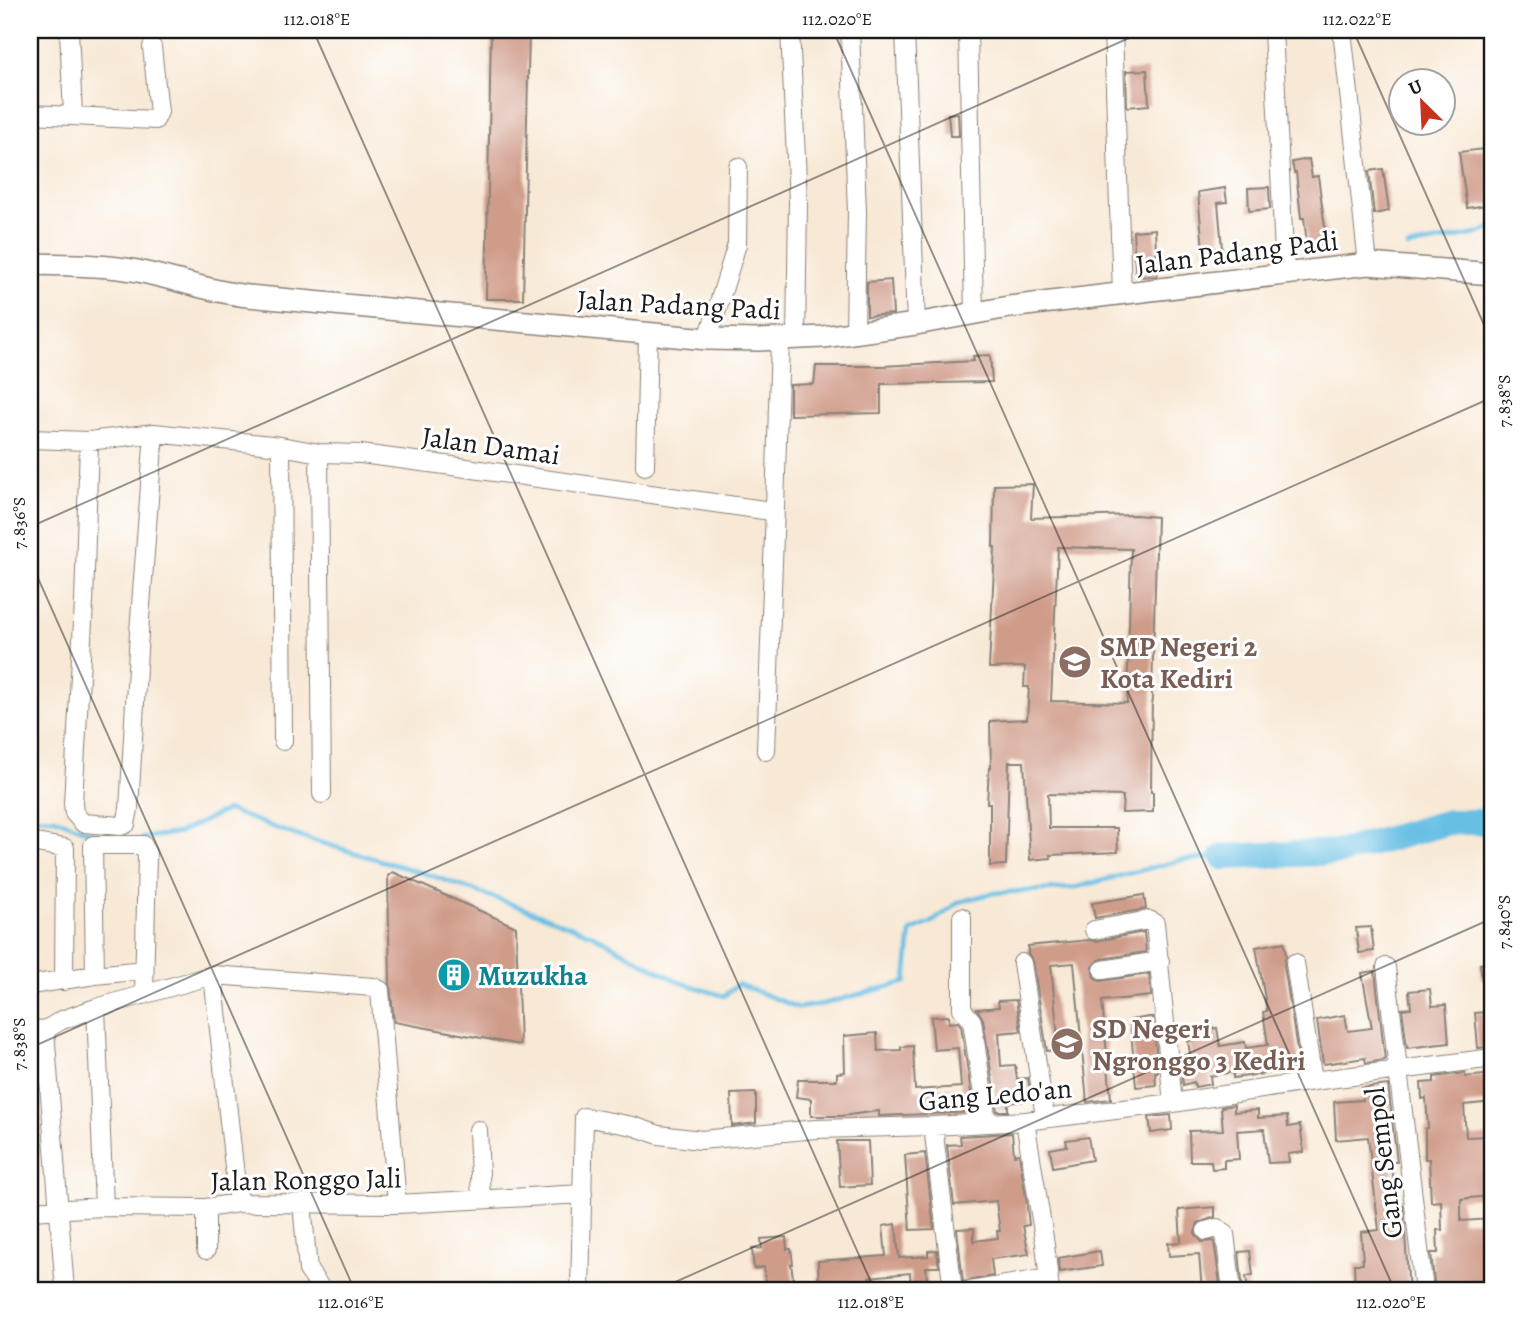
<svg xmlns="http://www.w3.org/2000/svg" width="1523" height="1321" viewBox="0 0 1523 1321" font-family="Alegreya,serif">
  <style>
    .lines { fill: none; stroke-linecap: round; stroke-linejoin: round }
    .stream { stroke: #67bfe4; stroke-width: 4.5 }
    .river { stroke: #67bfe4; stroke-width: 26 }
    .building { fill: #d09c8a; fill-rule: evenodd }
    .minor-casing { stroke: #8a8279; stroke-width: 20 }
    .major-casing { stroke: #8a8279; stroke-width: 24 }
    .minor { stroke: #fff; stroke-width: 18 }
    .major { stroke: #fff; stroke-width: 21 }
    .ticks { fill: none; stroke: #1c1c1c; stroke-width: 2; stroke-opacity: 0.45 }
    .labels { text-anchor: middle; stroke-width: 6; stroke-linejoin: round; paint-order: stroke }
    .street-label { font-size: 28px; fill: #1c1c1c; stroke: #fff }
    .education-label { font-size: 28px; font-weight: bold; fill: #785e54; stroke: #fff; text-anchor: start }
    .culture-label { font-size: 28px; font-weight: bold; fill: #0d838f; stroke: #fff; text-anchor: start }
    .neatline { fill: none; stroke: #1c1c1c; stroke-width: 2.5 }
    .ticks-label { font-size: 18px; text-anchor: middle; fill: #1c1c1c }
  </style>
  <rect width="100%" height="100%" fill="#fff"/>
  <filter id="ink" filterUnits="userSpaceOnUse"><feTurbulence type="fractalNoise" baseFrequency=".0143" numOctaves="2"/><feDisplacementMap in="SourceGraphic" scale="14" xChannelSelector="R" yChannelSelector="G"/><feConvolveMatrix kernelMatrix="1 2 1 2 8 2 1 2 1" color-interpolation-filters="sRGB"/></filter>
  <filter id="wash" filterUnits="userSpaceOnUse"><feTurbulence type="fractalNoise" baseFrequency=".00686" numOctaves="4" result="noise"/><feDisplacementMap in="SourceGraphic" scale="28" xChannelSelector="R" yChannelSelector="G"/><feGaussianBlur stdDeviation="1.57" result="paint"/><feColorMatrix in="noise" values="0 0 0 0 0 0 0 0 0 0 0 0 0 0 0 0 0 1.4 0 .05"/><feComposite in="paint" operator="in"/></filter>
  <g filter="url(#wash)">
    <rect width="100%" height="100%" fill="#f8e9d6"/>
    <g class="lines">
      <path class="stream" d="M1408,247L1477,234L1493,227
        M30,817L55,818L102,837
        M142,838L178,833L227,810L295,835L433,876L523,908L593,935L679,982L724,996L738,984L799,1008L823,1004L906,982L911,931L931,923L959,902L993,893L1073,888L1181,860L1223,857"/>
      <path class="river" d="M1223,857L1341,852L1449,822H1493"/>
    </g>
    <g id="blocks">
      <path class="building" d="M491,30H529L523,299H486Z
        M1147,70L1149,105L1127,107L1126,71Z
        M958,113L959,136H950L948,114Z
        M1484,149L1493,204L1467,208L1459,152Z
        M1309,159L1312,177L1318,176L1328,249L1308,252L1304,218H1301L1296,172L1294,173L1292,162Z
        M1383,169L1389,211L1374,214L1369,171Z
        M1269,187L1270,209L1249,211L1248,188Z
        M1225,188L1227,202L1218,203L1222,248L1203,250L1198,192Z
        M1155,229L1157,276L1136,277L1133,231Z
        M891,280L893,314L867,316V282Z
        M990,355L992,382L881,384V413L790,415V385L814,384L816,366H882L974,361L973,356Z
        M1033,484L1031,518L1136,515L1157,517L1152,692L1151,792H1153V812L1122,813L1123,796L1048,794L1049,828H1117L1118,852L1050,855L1051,858L1030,860L1024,762H1009L1006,865L990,866V803H987L989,768H991L990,721L1027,719L1029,687H1024L1025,667L989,668L995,547H993L994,485ZM1058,547L1131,549L1127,703L1051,701Z
        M393,872L516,927L520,1045L394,1022L390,986L388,876Z
        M1144,895L1146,909L1095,918L1092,903Z
        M1371,927L1374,951L1359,953L1356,928Z
        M1144,932L1146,952L1101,959L1092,967L1094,977L1100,981L1149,974L1151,996L1102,1001L1111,1099L1087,1102L1074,963L1051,965L1059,1050L1047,1051L1033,961L1028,954V946L1089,940L1096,941Z
        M1284,942L1286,956L1284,965L1300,1069L1233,1078V1072L1210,1076L1211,1084L1195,1087L1194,1082L1183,1085L1180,1062L1191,1060L1188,1041L1206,1038L1205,1030L1217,1028L1220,1046L1245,1042L1246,1048L1268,1045L1263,1012L1267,1011L1256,947Z
        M1493,963V979L1482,980L1480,964Z
        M1375,971L1385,1060L1366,1063L1365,1058L1323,1064L1317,1020L1345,1015L1348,1031L1372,1028L1362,973Z
        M1430,989L1432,1006L1446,1005L1449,1043L1407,1048L1402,1009L1411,1008L1409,991Z
        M1016,1000L1021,1031L999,1033L1001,1066L1015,1065L1017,1079L1028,1078L1031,1100L1008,1103V1111H997L983,1019L977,1009L999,1007L998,1001Z
        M1493,1011V1046L1478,1048L1475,1013Z
        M949,1016V1023L958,1022L961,1026L974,1112L879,1116V1111L841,1116H811V1099L796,1097L798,1080H837V1073L845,1072L844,1036L877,1033L878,1051L901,1050V1047L913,1046L915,1090L961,1087L958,1048L934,1050L931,1017Z
        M1149,1017H1153L1158,1072H1155L1156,1085L1136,1087L1130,1020Z
        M1465,1073V1077L1493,1074V1102L1464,1105L1466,1137L1487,1136L1488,1156L1493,1155V1189L1488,1190L1489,1196L1461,1199V1221L1493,1219V1291H1435L1431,1253H1438L1437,1230H1442L1441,1201L1431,1202L1429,1159H1425V1129L1428,1128L1426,1098L1422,1099L1421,1083L1434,1082V1077Z
        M1388,1085L1397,1162H1392L1395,1207L1403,1206L1409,1291H1355L1354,1264H1363L1361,1232L1379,1230L1368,1137L1336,1140L1334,1102L1363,1100L1362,1088Z
        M756,1093V1123L732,1126L731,1094Z
        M1234,1105V1112L1258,1110V1118L1287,1116L1288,1127L1300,1125L1304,1152L1288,1154L1289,1162L1268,1163L1264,1129L1237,1131L1239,1159L1224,1160V1168L1212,1169L1211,1161H1190L1189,1131L1223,1130L1221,1107Z
        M1171,1115L1172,1130L1151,1133L1149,1117Z
        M1012,1133L1014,1155L1019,1154L1026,1197L1029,1225L1023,1226L1029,1254L991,1259L993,1276L963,1282L957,1229L974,1228V1241L998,1238L997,1231H1000L996,1201L954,1205L947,1145L961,1144L960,1136Z
        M1088,1137L1092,1160L1053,1167L1050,1149L1067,1146L1066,1140Z
        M837,1141H868L870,1185L840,1187Z
        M925,1153L934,1229L910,1230L905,1155Z
        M1215,1207V1217L1198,1223L1195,1233L1202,1242L1214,1241L1221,1291H1202L1199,1254L1169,1256L1168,1243L1181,1242L1179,1210Z
        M896,1224L899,1258L928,1256V1251L937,1250L939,1267H926L928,1291H911L910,1273L869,1277L871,1291H819L818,1261L886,1256L883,1226Z
        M786,1237L787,1249H791L793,1264H791L795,1291H767L764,1267L754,1269L752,1249L762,1248L761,1239Z
        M1100,1251L1102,1266L1059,1272L1058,1258Z
        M1250,1251L1253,1275L1246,1276L1248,1291H1243L1239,1252Z"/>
    </g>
  </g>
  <g filter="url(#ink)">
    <use href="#blocks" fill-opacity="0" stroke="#8a8279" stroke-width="2"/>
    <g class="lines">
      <defs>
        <path id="minor" d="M69,30L73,115
          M790,30L798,202L796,338
          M850,30L857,212L855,333
          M905,30L916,324
          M968,30L974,314
          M1113,30L1122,294
          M1273,30L1285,273
          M1342,30L1368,264
          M30,114L155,120L159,112L152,47
          M708,339L737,244L738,167
          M30,439L89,441L154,433L281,446L319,453L361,454L445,465L771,511L775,508L780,339
          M89,441L84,603L73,803L74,813L83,823L121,826L126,824L129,809L139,632L154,433
          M281,446L283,741
          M319,453L322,794
          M645,466L648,333
          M766,751L775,508
          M30,842L65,848L64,981
          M962,917V1009L972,1021L987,1122
          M1094,930L1149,920L1155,923L1173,1103
          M1022,963L1045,1117
          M1295,963L1313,1081
          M1386,967L1424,1291
          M1103,970L1160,961
          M95,975L93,845H143L147,854L144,995
          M213,975L238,1203
          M30,985L95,975L144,970
          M96,1008L104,1207
          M30,1029L45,1030L62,1020L96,1008L213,975L374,987L380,990L397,1204
          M45,1030L65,1291
          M1025,1121L1045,1244L1050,1291
          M933,1126L953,1291
          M478,1130L481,1199
          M302,1203L308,1270L323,1291
          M30,1211L104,1207L206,1208L238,1203L397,1204L583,1194
          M1206,1231L1217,1228L1225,1234L1232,1291
          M206,1250V1208
          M580,1291L584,1117L633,1126L659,1135L701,1140L816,1129L933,1126L1025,1121L1173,1103L1313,1081L1493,1058
          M970,1291L1048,1278"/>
        <path id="major" d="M30,264C64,265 99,264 132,270C172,277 208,292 248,296L708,339L759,340L823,337L916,324L1009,307L1368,264L1493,274"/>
      </defs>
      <use href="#minor" class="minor-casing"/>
      <use href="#major" class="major-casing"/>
      <use href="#minor" class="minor"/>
      <use href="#major" class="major"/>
    </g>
  </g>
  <path class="ticks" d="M313,30L875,1291M833,30L1395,1291M1353,30L1493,345M30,527L1147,30M30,560L355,1291M30,1048L1493,397M655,1291L1493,918"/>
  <defs>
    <symbol id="school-disc" viewBox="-11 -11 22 22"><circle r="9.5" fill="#8d6e63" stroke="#fff"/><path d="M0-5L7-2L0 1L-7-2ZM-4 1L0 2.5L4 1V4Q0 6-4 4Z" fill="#fff"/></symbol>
    <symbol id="building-disc" viewBox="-11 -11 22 22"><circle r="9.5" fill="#0f9aa8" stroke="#fff"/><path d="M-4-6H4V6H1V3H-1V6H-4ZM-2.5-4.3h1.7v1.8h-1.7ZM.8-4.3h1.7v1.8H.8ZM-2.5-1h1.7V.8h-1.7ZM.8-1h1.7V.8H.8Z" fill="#fff"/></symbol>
  </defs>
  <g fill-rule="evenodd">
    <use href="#school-disc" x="1056" y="643" width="38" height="38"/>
    <use href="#building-disc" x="435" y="956" width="38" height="38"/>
    <use href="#school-disc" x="1048" y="1025" width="38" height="38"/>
  </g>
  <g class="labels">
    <g class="street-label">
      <text transform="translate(1237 252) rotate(-7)" y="10">Jalan Padang Padi</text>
      <text transform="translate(679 304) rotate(3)" y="10">Jalan Padang Padi</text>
      <text transform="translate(491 445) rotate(8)" y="10">Jalan Damai</text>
      <text transform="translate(995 1094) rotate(-5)" y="10">Gang Ledo'an</text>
      <text transform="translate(1383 1163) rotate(-97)" y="10">Gang Sempol</text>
      <text transform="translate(306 1179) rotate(-1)" y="10">Jalan Ronggo Jali</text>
    </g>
    <g class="education-label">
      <text x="1100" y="656">SMP Negeri 2<tspan x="1100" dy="32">Kota Kediri</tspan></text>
      <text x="1092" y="1038">SD Negeri<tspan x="1092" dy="32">Ngronggo 3 Kediri</tspan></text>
    </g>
    <g class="culture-label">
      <text x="478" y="985">Muzukha</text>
    </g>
  </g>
  <rect width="1523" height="1321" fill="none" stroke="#fff" stroke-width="77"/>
  <g transform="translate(1422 102) rotate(336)"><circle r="33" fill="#ffffff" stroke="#a4a4a4" stroke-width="2"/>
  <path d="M0-5L12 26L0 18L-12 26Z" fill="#c8321e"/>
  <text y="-10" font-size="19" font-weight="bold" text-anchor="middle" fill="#1c1c1c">U</text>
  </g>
  <rect x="38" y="38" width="1446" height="1244" class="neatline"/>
  <g class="ticks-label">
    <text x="317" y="25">112.018°E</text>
    <text x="837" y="25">112.020°E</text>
    <text x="1357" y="25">112.022°E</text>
    <text transform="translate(1504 401) rotate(-90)" y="6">7.838°S</text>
    <text transform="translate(19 523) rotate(-90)" y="6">7.836°S</text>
    <text transform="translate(1504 922) rotate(-90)" y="6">7.840°S</text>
    <text transform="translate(19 1044) rotate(-90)" y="6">7.838°S</text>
    <text x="351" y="1308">112.016°E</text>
    <text x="871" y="1308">112.018°E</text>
    <text x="1391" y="1308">112.020°E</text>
  </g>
</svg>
